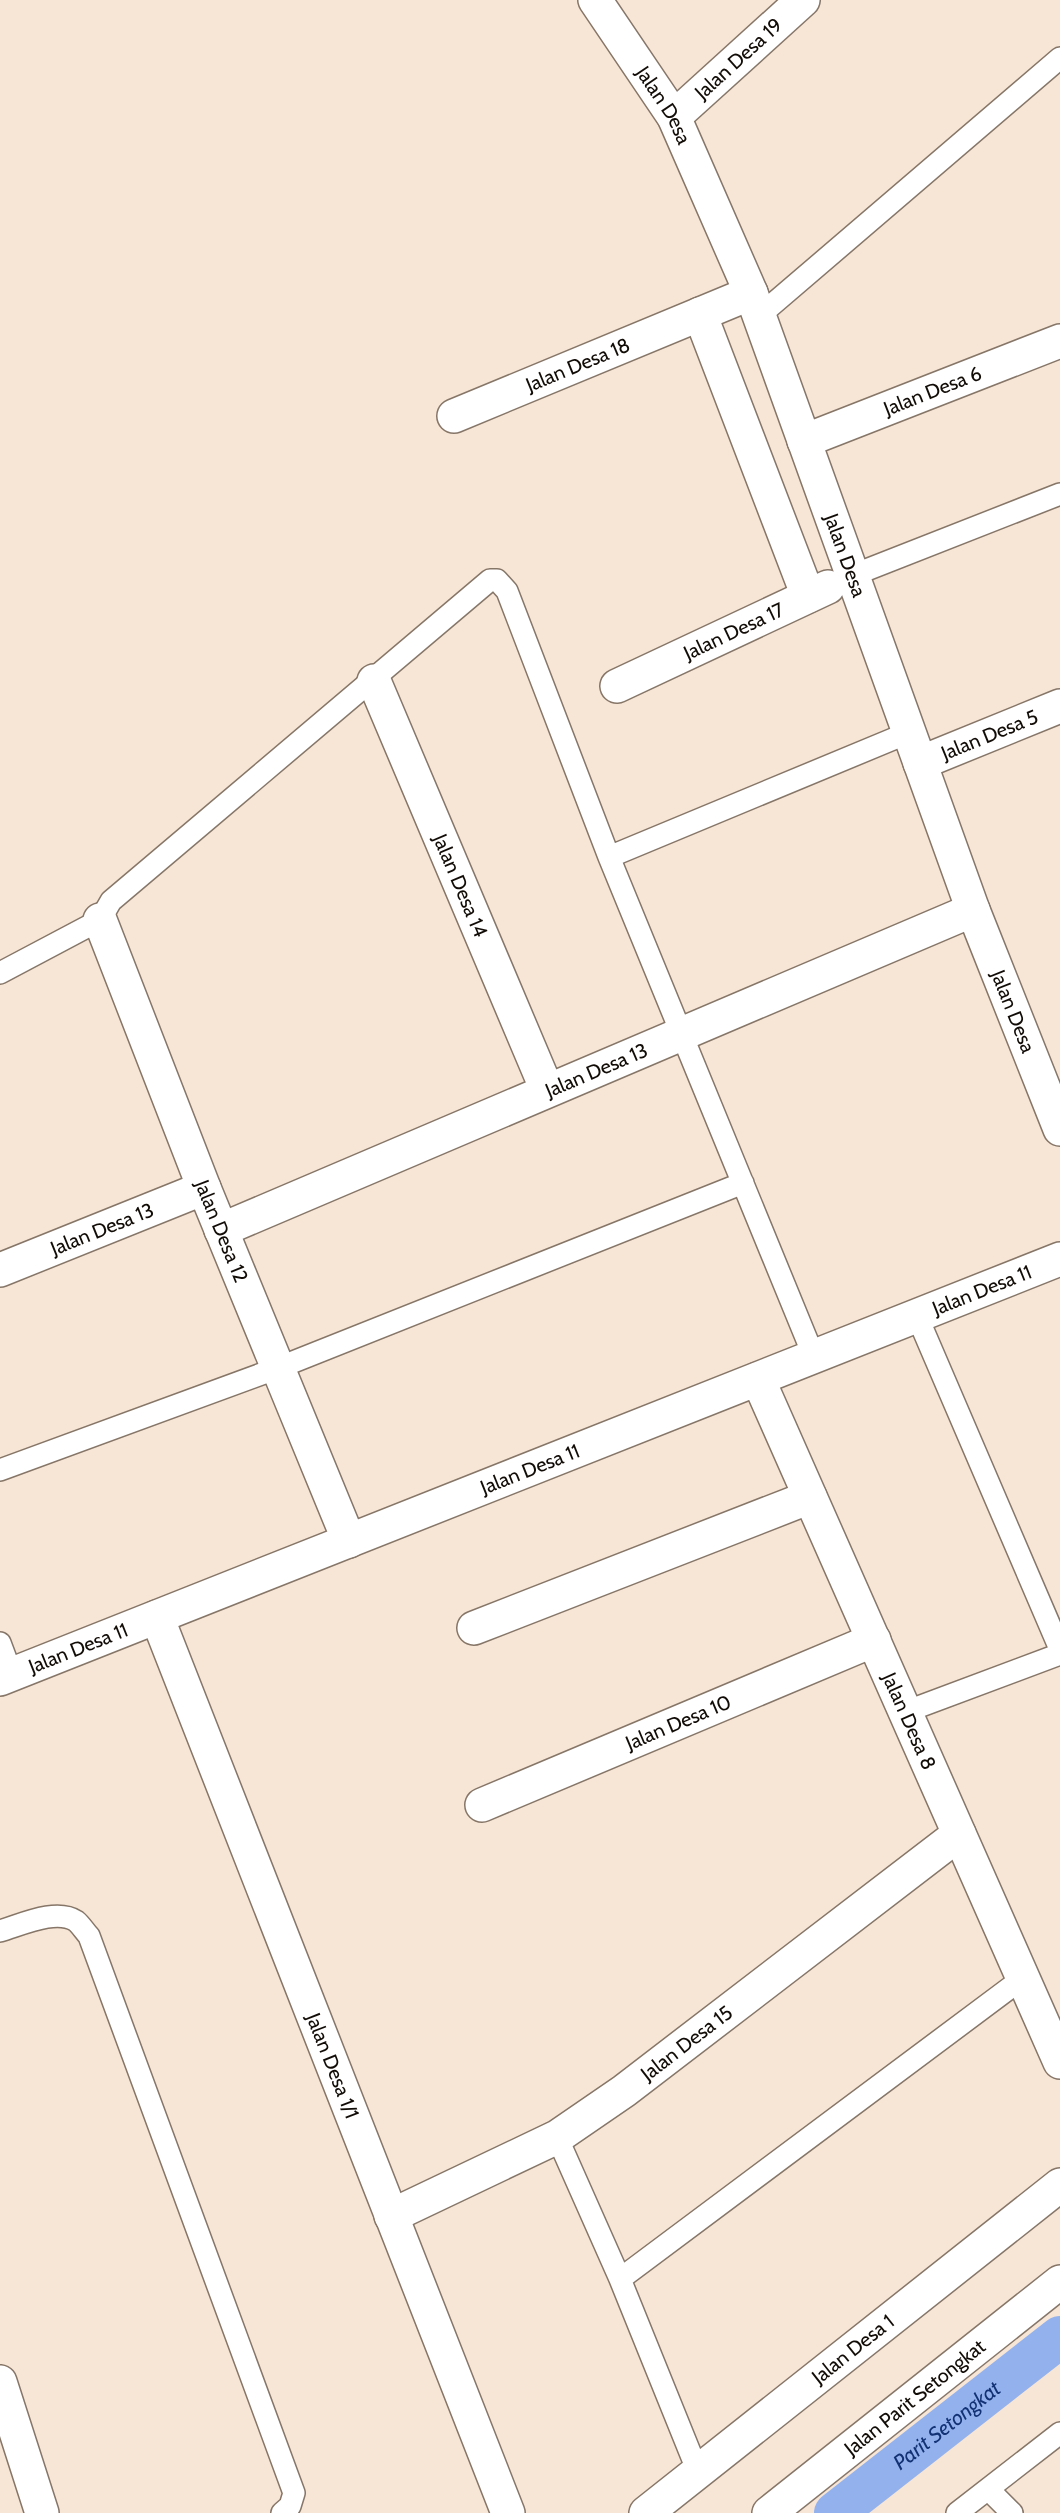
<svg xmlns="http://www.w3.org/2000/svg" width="1060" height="2513" viewBox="0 0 1060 2513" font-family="Cabin,sans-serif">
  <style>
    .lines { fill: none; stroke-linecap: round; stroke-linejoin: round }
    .canal { stroke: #93b2ed; stroke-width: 42 }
    .service-casing { stroke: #867668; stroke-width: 24 }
    .minor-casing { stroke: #867668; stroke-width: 36 }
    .tertiary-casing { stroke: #867668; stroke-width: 36 }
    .service { stroke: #fff; stroke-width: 21 }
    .minor { stroke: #fff; stroke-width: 33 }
    .tertiary { stroke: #fff; stroke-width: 33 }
    .labels { text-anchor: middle; stroke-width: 5; stroke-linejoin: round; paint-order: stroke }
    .street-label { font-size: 20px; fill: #120c07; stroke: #fff }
    .water-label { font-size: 21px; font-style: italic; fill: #133275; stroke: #fff }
  </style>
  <rect width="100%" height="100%" fill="#f7e5d6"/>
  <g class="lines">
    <path class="canal" id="s1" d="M835,2513L1060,2337"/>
    <defs>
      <path id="service" d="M759,316L1060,58
        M851,576L1060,494
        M609,857L910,732
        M0,973L100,920L111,901L490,580H497L507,591L609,857L814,1357
        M917,1316L1060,1649
        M0,1470L278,1368L743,1183
        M0,1643L12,1675
        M905,1712L1060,1654
        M0,1931C21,1925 56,1908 76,1921C81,1925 85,1932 89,1936L294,2493L290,2506L282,2513
        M557,2137L620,2279L698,2472
        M620,2279L1023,1978
        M988,2489L1012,2513
        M957,2513L1060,2433"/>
      <g id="minor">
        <path id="s2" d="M595,0L674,117L751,293L973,910L1060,1129"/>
        <path id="s3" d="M674,117L803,0"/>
        <path d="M700,314L808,596"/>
        <path id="s4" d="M454,416L751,293"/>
        <path id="s5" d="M804,441L1060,341"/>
        <path id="s6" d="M374,681L547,1090"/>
        <path id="s7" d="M617,686L828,587"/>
        <path id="s8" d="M920,763L1060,706"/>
        <path id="s9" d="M100,920L204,1188L349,1541"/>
        <path id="s10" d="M221,1230L973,910"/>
        <path id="s11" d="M0,1270L204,1188"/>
        <path id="s12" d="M758,1379L1060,2062"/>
        <path id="s13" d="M157,1617L508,2513"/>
        <path d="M474,1628L810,1497"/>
        <path id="s14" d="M0,1679L1060,1259"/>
        <path id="s15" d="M482,1805L874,1640"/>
        <path id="s16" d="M391,2216L557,2137L624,2091L959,1834"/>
        <path d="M0,2382L42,2513"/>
        <path id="s17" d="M646,2513L1060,2185"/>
      </g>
      <g id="tertiary">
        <path id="s18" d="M769,2513L1060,2282"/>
      </g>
    </defs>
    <use href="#service" class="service-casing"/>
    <use href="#minor" class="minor-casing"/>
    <use href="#tertiary" class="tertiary-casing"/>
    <use href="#service" class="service"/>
    <use href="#minor" class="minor"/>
    <use href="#tertiary" class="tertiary"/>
  </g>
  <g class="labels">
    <g class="street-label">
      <text dy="7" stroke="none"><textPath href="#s3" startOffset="87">Jalan Desa 19</textPath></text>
      <text dy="7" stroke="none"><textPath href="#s2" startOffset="126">Jalan Desa</textPath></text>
      <text dy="7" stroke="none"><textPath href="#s4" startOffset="134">Jalan Desa 18</textPath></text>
      <text dy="7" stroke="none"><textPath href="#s5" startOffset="138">Jalan Desa 6</textPath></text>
      <text dy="7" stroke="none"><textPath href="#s2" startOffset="612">Jalan Desa</textPath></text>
      <text dy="7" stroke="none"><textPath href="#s7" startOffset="129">Jalan Desa 17</textPath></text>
      <text dy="7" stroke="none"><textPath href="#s8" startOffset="75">Jalan Desa 5</textPath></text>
      <text dy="7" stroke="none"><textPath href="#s6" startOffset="222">Jalan Desa 14</textPath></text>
      <text dy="7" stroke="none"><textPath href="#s2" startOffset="1098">Jalan Desa</textPath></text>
      <text dy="7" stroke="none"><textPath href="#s10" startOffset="408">Jalan Desa 13</textPath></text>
      <text dy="7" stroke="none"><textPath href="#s11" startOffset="110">Jalan Desa 13</textPath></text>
      <text dy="7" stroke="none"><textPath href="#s9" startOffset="334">Jalan Desa 12</textPath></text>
      <text dy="7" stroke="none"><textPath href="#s14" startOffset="1056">Jalan Desa 11</textPath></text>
      <text dy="7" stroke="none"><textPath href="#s14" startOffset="570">Jalan Desa 11</textPath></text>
      <text dy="7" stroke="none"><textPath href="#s14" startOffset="84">Jalan Desa 11</textPath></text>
      <text dy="7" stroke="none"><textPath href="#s12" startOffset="374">Jalan Desa 8</textPath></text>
      <text dy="7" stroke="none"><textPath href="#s15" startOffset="213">Jalan Desa 10</textPath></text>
      <text dy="7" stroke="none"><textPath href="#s16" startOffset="344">Jalan Desa 15</textPath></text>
      <text dy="7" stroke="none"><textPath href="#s13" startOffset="482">Jalan Desa 1/1</textPath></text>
      <text dy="7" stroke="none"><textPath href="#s17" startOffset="264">Jalan Desa 1</textPath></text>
      <text dy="7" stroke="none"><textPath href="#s18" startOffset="186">Jalan Parit Setongkat</textPath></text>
    </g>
    <g class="water-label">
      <text dy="7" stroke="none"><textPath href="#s1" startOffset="142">Parit Setongkat</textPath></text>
    </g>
  </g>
</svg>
